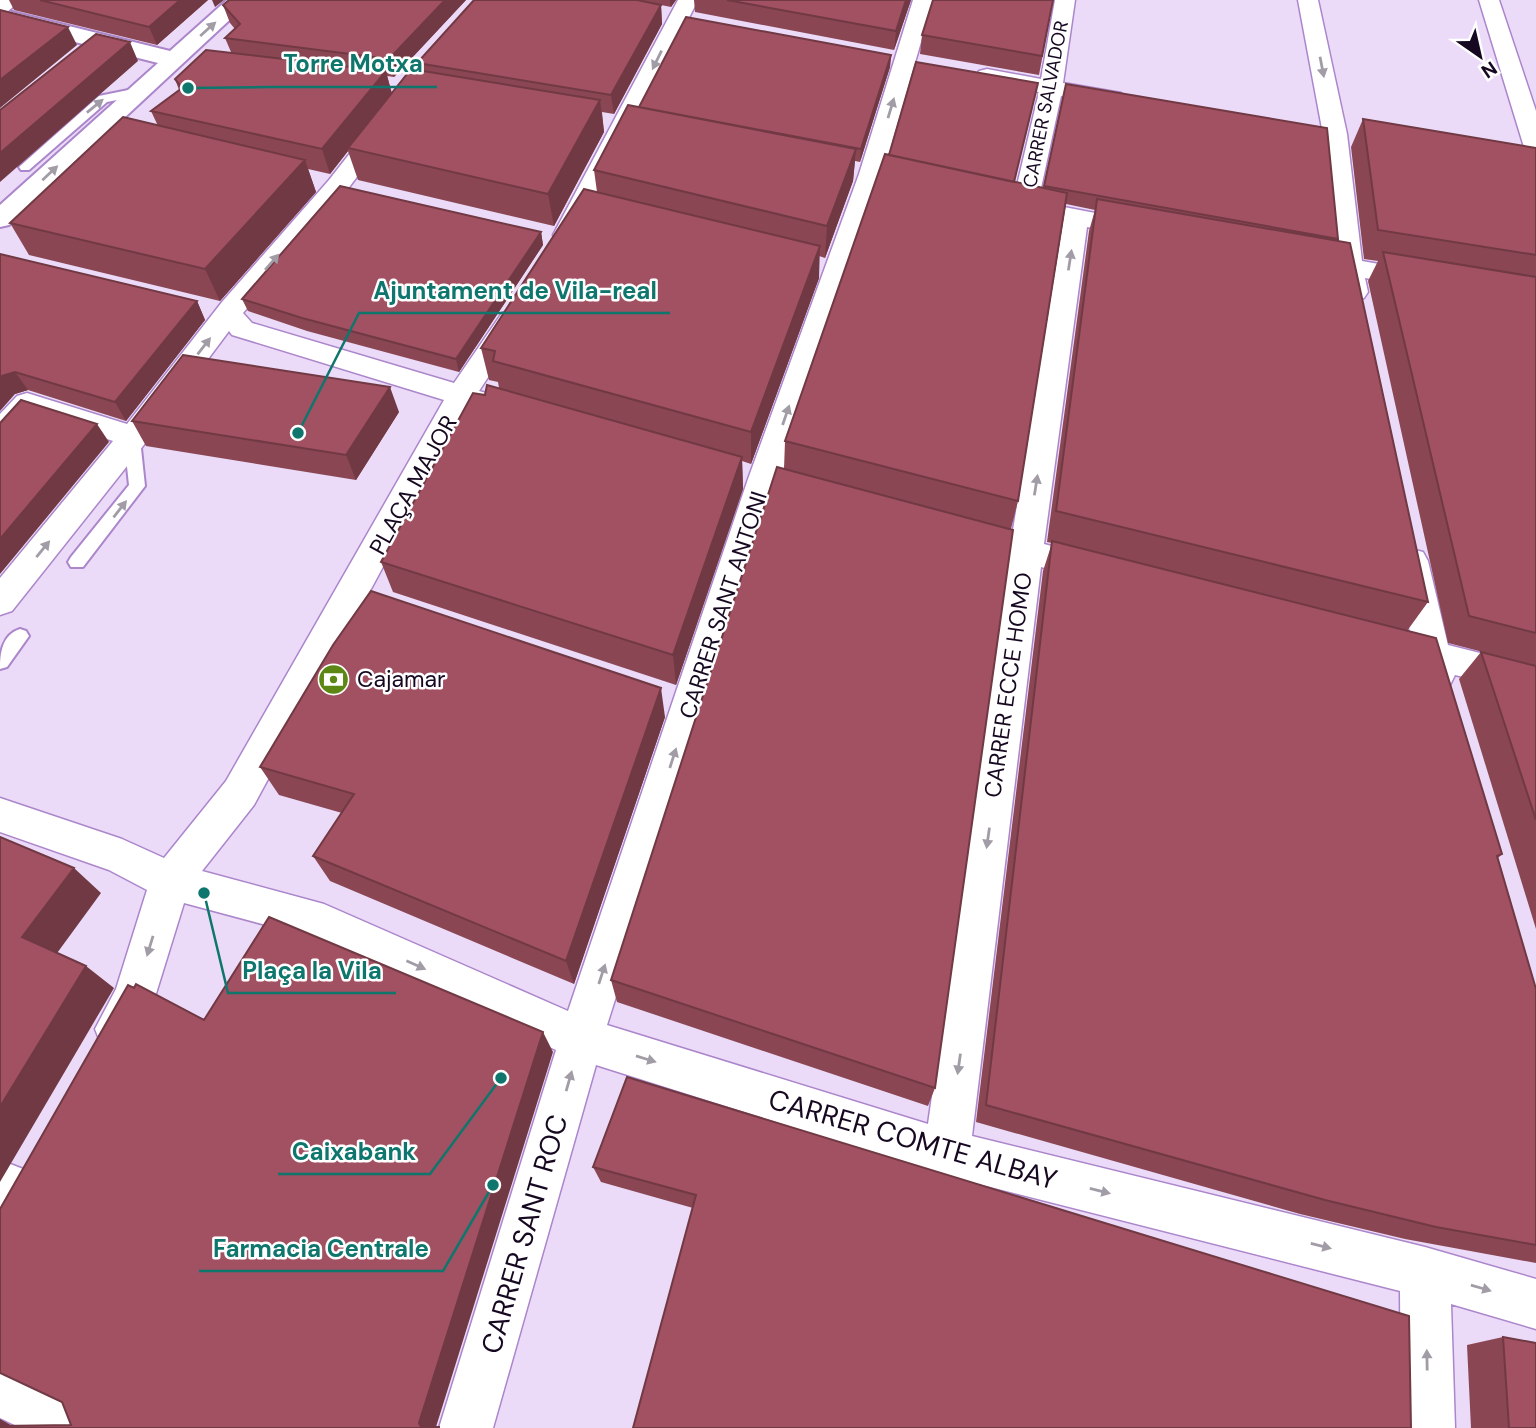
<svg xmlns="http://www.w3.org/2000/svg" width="1536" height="1428" viewBox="0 0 1536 1428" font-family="'DM Sans',sans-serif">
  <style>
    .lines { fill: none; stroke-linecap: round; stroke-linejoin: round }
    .lane-casing { stroke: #ac86cb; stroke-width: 4 }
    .street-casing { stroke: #ac86cb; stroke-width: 3 }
    .secondary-casing { stroke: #ac86cb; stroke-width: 4 }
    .lane { fill: #fff; fill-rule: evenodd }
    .street { fill: #fff; fill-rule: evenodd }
    .secondary { fill: #fff; fill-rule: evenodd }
    .wall { fill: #8a4653 }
    .shaded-wall { fill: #713944 }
    .building { fill: #a15161; stroke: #713944; stroke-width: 2 }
    .oneway { fill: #a29ca6 }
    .labels { text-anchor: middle; stroke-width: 5; stroke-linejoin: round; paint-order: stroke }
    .far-street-label { font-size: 19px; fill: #170821; stroke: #fff }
    .street-label { font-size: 23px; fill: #170821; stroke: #fff }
    .poi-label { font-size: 23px; fill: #170821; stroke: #fff; text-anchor: start }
    .near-street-label { font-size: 28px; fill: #170821; stroke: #fff }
    .leader { fill: none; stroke: #0f766e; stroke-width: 2.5 }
    .callout-dot { fill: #0f766e; stroke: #fff; stroke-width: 2.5 }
    .callout-label { font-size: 24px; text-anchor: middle; font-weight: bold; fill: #0f766e; stroke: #fff; stroke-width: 5; stroke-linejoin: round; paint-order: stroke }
  </style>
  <rect width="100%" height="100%" fill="#ebdbf8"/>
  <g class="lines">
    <defs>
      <path id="lane" d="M138,88L142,89V95L107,102L29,170H21L19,167L99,96Z
        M132,434L140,439L145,486L83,567H71L68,562L71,557L129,485L124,439Z
        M20,629L26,631L29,636L7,667L0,669C0,653 2,635 20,629Z"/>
      <path id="street" d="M0,0H21L7,12L0,14Z
        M678,0H698L579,235L575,240L566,243L557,240L553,235Z
        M913,0H933L883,174L780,479L607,1025L928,1124L1009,559L952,543L948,535L952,527L964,523L1012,536L1063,222L1005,210L1001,205L1005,200L1014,198L1039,92L979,81L976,76L979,71L987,69L1041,79L1055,0H1075L1063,83L1121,93L1124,98L1121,103L1113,105L1061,96L1038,202L1142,222L1151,225L1155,230L1151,235L1142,238L1087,227L1044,544L1109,561L1114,570L1109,579L1097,582L1041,567L972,1136L1425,1247L1536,1279V1329L1451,1304L1455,1428H1401L1400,1291L947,1176L596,1065L493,1428H439L556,1050L303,935L184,903L150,1013L133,1044L117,1051L101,1044L95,1029L116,989L147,890L109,870L0,832V798L122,839L164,858L226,781L444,400L232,335L229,331L143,446L12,611L0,615V578L113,441L33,415L11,440L0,443V414L17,396L27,393L127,424L222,302L329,180L376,120H392L396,125L347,190L243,313L252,323L454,383L502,313L512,310L522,313L526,319L479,391L493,395L498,402L493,409L483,412L469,408L254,805L202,871L324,904L568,1011L748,479L859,174Z
        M1298,0H1318L1347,134L1362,261L1430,273L1434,279L1430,285L1421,287L1365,278L1368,292L1364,298L1354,300L1344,298L1340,292L1337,273L1297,266L1293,260L1297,254L1306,252L1335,257L1323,134Z
        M1479,0H1499L1536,111V154L1528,152L1524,147Z
        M1411,549L1423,552L1428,561L1448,645L1536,667V695L1455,675L1450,685L1437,689L1424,685L1417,666L1382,656L1376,646L1382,636L1394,632L1411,636L1394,561L1399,552Z
        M0,1160L41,1176L48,1193L41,1210L24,1217L0,1208Z
        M0,1364L96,1409L104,1428H21L0,1418Z"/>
      <path id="secondary" d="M227,0H251L9,225L0,227V205L158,63L0,23V9L170,51Z"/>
    </defs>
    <use href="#lane" class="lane-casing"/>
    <use href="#street" class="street-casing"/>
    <use href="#secondary" class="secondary-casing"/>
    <use href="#lane" class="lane"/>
    <use href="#street" class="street"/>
    <use href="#secondary" class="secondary"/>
  </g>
  <path class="wall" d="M9,0H208L157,45L14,10Z
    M466,0L394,77L387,76L392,93L418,70L417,63L474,0H676L671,7L641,1L661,5L662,24L614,114L602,112L604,132L554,226L358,180L348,151L330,174L308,169L316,192L220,301L29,255L10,223L158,126L151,111L179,90L175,79L231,52L225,38L235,29L230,23L223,5Z
    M694,0H911L894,50L695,12Z
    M1053,0L1039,75L920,54L922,35Z
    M891,55L890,67L860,162L855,161L853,181L825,258L819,256V278L751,464L742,461L743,489L676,685L393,592L381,562L485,395L499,388L498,382L489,380L481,348L597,192L594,170L639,107Z
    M1066,84L1338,239L1337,241L1428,602L1407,631L1502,854L1498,858L1536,989V1263L1405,1239L1300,1214L976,1122L1043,571L1052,543L1047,542L1089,231L1095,210L1066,204L1018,501L1011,529L935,1088L928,1106L617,1002L611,980L784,469L785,441L1015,182L1044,188Z
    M1363,119L1536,148V929L1459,679L1481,652L1510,659L1448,643L1368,281L1378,261L1364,259L1351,147Z
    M541,232L543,245L459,372L307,331L248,311L242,299Z
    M0,254L197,301L205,320L126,421L28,390L15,394Z
    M399,412L356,480L146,446L132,421Z
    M665,717L574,984L330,881L313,856L342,813L279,795L260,767Z
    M627,1077L1411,1428L693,1208L601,1182L593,1167Z
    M1503,1337L1536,1428H1471L1467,1345Z"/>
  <path class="shaded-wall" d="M180,0H208L157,45L149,27Z
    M212,0H224L215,7Z
    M445,0H466L394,77L389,59Z
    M670,0H676L671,7Z
    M906,0H911L894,50L896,31Z
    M661,5L662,24L614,114L611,95Z
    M68,27L77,45L0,108V80Z
    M130,42L138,61L0,182V153Z
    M891,55L890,67L860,162L861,149Z
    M386,71L392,95L348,148V151L330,174L322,149Z
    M600,100L604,132L554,226L548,194Z
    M856,149L853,181L825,258L827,226Z
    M305,160L316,192L220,301L205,269Z
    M541,232L543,245L459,372L456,359Z
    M820,246L819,278L751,464V432Z
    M197,301L205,320L126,421L115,402Z
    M15,372L28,390L15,394L0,411V378L2,376Z
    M390,387L399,412L356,480L346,455Z
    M97,424L109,442L0,574V539Z
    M742,457L743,489L676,685L673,655Z
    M661,688L665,717L574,984L566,961Z
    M74,868L101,893L52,960L22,937Z
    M86,966L114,988L0,1182V1107Z
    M543,1032L553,1052L436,1427H421L419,1423Z
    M0,1419L16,1428H0Z"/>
  <path class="building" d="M40,0H180L149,27Z
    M229,0H445L389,59L225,38L240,24L223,5Z
    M474,0H637L661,5L611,95L417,63Z
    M727,0H906L896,31Z
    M933,0H1053L1042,56L922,35Z
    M0,10L68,27L0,80Z
    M686,17L891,55L861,149L639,107Z
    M96,34L130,42L0,153V110Z
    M206,50L386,71L322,149L151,111L182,88L175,79Z
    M916,62L1038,83L1014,182L889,155Z
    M411,69L600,100L548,194L348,148Z
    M1066,84L1327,128L1338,239L1044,186Z
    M628,105L856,149L827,226L594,170Z
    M123,117L305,160L205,269L10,223Z
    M1363,119L1536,148V255L1378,230Z
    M885,154L1067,193L1018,501L785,441Z
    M340,186L541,232L456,359L302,318L242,299Z
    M584,189L820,246L751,432L493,361L495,351L481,348Z
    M1097,199L1350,243L1428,602L1056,511Z
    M1383,252L1536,277V633L1469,616Z
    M0,254L197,301L115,402L15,372L2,376L0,378Z
    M183,355L390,387L346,455L132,421Z
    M487,385L742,457L673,655L381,562L473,393L485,395Z
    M21,400L97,424L0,539V423Z
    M777,467L1013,530L935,1088L611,980Z
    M1052,541L1436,638L1502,854L1497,856L1536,989V1245L1436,1227L1325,1200L986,1105Z
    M371,591L661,688L566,961L313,856L354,794L260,767L333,645Z
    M1481,652L1536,666V820Z
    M0,837L74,868L22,937L86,966L0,1107Z
    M269,917L543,1032L419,1423L421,1427H439V1428H0V1426L71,1425L62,1402L0,1373V1209L128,985L134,988L136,984L204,1020Z
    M627,1077L1409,1316L1411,1428H633L696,1195L593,1167Z
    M1503,1337L1536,1343V1428H1509Z"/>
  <defs><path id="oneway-solid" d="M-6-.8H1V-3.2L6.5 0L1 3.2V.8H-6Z" transform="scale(1.75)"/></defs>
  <g class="oneway">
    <use href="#oneway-solid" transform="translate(208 29) rotate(-42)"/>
    <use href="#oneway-solid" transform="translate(657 60) rotate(116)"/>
    <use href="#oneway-solid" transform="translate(1322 67) rotate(79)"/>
    <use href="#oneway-solid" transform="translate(95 106) rotate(-39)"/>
    <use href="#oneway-solid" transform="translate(891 108) rotate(-73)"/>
    <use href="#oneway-solid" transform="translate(50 173) rotate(-43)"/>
    <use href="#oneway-solid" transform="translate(1070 260) rotate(-81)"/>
    <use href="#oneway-solid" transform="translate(272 262) rotate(-49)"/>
    <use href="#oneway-solid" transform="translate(204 346) rotate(-52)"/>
    <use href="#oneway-solid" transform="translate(786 415) rotate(-71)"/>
    <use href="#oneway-solid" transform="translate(1036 485) rotate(-81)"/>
    <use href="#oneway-solid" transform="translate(120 509) rotate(-52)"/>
    <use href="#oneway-solid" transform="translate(43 549) rotate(-51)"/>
    <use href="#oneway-solid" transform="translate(673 758) rotate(-72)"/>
    <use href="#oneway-solid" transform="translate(988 838) rotate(98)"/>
    <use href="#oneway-solid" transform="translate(150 946) rotate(107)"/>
    <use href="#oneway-solid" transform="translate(416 965) rotate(24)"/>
    <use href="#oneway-solid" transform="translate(602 974) rotate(-72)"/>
    <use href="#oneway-solid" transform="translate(646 1059) rotate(17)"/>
    <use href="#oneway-solid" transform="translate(959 1064) rotate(98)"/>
    <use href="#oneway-solid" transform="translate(569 1081) rotate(-74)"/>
    <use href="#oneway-solid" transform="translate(1100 1191) rotate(14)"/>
    <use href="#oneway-solid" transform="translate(1321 1246) rotate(14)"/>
    <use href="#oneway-solid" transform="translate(1481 1288) rotate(16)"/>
    <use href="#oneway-solid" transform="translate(1427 1360) rotate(-91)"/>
  </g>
  <defs>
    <symbol id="bank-disc" viewBox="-11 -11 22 22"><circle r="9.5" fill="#5c8714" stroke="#fff"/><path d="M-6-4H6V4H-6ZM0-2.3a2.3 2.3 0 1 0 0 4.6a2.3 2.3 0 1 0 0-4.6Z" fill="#fff"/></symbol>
  </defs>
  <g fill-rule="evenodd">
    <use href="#bank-disc" x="316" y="662" width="35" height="35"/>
  </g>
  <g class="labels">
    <g class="far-street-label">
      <text transform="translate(1045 104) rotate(-79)" y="7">CARRER SALVADOR</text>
    </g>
    <g class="street-label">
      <text transform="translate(413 485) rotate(-61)" y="8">PLAÇA MAJOR</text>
      <text transform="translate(723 605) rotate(-72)" y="8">CARRER SANT ANTONI</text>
      <text transform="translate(1008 685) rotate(-82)" y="8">CARRER ECCE HOMO</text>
    </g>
    <g class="poi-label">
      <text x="357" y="687">Cajamar</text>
    </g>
    <g class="near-street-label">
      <text transform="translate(913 1139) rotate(16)" y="10">CARRER COMTE ALBAY</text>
      <text transform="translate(524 1234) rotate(-74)" y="10">CARRER SANT ROC</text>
    </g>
  </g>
  <path class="leader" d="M188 88L270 87H437M298 433L359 313H670M204 893L228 993H396M501 1078L430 1174H278M493 1185L443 1271H199"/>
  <g class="callout-dot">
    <circle cx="188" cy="88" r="7"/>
    <circle cx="298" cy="433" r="7"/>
    <circle cx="204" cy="893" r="7"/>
    <circle cx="501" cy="1078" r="7"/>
    <circle cx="493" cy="1185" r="7"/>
  </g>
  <g class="callout-label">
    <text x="353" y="72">Torre Motxa</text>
    <text x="515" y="299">Ajuntament de Vila-real</text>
    <text x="312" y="979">Plaça la Vila</text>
    <text x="354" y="1160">Caixabank</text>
    <text x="321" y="1257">Farmacia Centrale</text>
  </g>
  <g transform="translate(1480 56) rotate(146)" stroke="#ffffff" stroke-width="5" paint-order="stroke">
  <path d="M0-5L12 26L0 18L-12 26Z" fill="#170821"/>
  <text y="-10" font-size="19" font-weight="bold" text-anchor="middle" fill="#170821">N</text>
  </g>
</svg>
